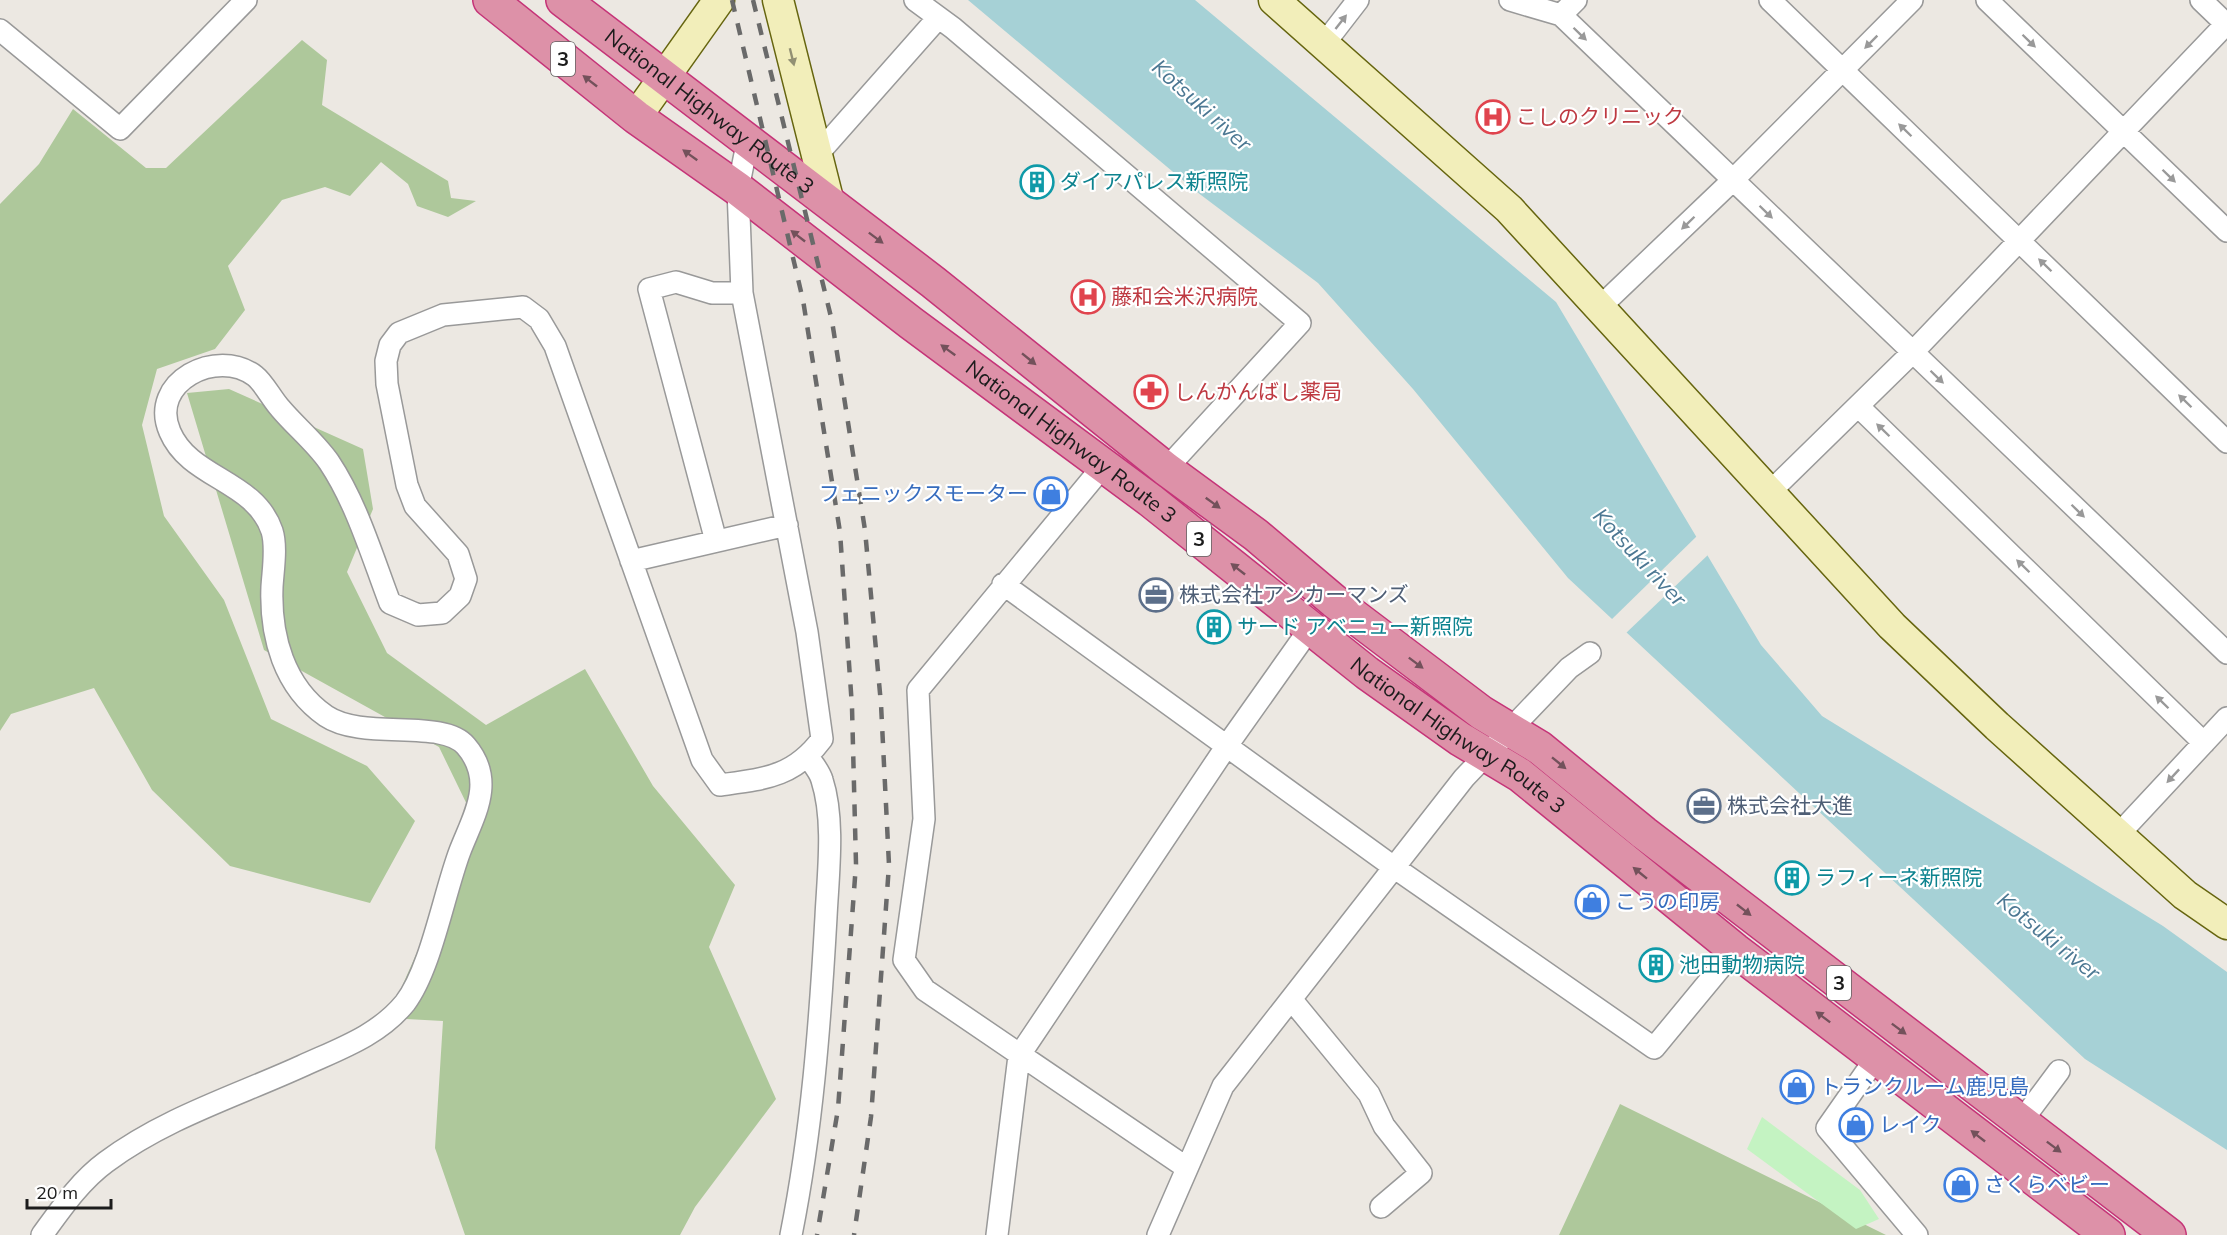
<svg xmlns="http://www.w3.org/2000/svg" width="2227" height="1235" viewBox="0 0 2227 1235" font-family="Mulish,'Noto Sans JP',sans-serif">
  <style>
    .forest { fill: #aec89b }
    .park { fill: #c4f3c2 }
    .water { fill: #a6d1d6 }
    .pier { fill: #ece8e2 }
    .lines { fill: none; stroke-linecap: round; stroke-linejoin: round }
    .street-casing { stroke: #999; stroke-width: 24 }
    .secondary-casing { stroke: #66650f; stroke-width: 33 }
    .highway-casing { stroke: #c53478; stroke-width: 36 }
    .street { stroke: #fff; stroke-width: 21 }
    .secondary { stroke: #f2eeba; stroke-width: 30 }
    .highway { stroke: #dd91a8; stroke-width: 33 }
    .rail { stroke: #6a6a6a; stroke-width: 4.5; stroke-dasharray: 12 12; stroke-linecap: butt }
    .oneway { fill: #999 }
    .oneway2 { fill: #929073 }
    .oneway3 { fill: #73515b }
    .labels { text-anchor: middle; stroke-width: 4.5; stroke-linejoin: round; paint-order: stroke }
    .shield { fill: #fff; stroke: #606060; stroke-width: 1.5 }
    .shield-label { font-size: 20px; font-weight: bold; fill: #1c1c1c }
    .street-label { font-size: 21px; fill: #1c1c1c; stroke: #fff }
    .health-label { font-size: 21px; fill: #be3a42; stroke: #fff; text-anchor: start }
    .culture-label { font-size: 21px; fill: #0d838f; stroke: #fff; text-anchor: start }
    .shop-label { font-size: 21px; fill: #366cbe; stroke: #fff; text-anchor: start }
    .service-label { font-size: 21px; fill: #4e5e75; stroke: #fff; text-anchor: start }
    .water-label { font-size: 22px; font-style: italic; fill: #4c7893; stroke: #fff }
  </style>
  <rect width="100%" height="100%" fill="#ece8e2"/>
  <path class="forest" d="M302,40L327,60L322,105L448,181L451,198L476,201L448,217L417,206L408,184L381,162L350,196L325,187L282,200L228,266L245,310L215,349L157,369L142,425L164,516L224,600L271,719L367,766L415,821L370,903L230,866L152,790L94,688L11,714L0,731V204L39,164L73,109L146,168H166Z
    M229,389L363,449L373,509L347,572L387,653L486,725L585,669L653,786L735,885L709,947L776,1099L695,1207L680,1235H465L435,1148L443,1021L388,1018L475,821L439,747L264,650L187,393Z
    M1620,1104L1886,1235H1559Z"/>
  <path class="park" d="M1762,1117L1860,1190L1879,1219L1856,1229L1747,1149Z"/>
  <path class="water" d="M968,0H1195L1556,302L1761,645L1822,716L2163,926L2227,972V1150L2085,1059L1568,578L1413,389L1318,283L1197,192Z"/>
  <path class="pier" d="M1699,534L1710,553L1625,634L1610,621Z"/>
  <g class="lines">
    <defs>
      <path id="street" d="M915,0L953,28L1300,323L1166,469
        M1510,0L1561,15L2227,653
        M1770,0L2227,442
        M1987,0L2227,231
        M2201,0L2227,25
        M1561,15L1576,0
        M0,30L120,129L246,0
        M1324,44L1358,0
        M816,156L938,18
        M1600,307L1733,180L1912,0
        M1859,407L2204,743
        M1104,465L918,690L924,819L904,960L925,990L1187,1168
        M1770,492L1912,353L2227,23
        M716,541L649,289L676,282L712,293H742
        M631,561L787,525
        M1003,584L1395,868L1654,1048L1735,950
        M2118,835L2227,718
        M1291,999L1369,1094L1384,1126L1421,1173L1381,1207
        M1876,1058L1827,1128L1917,1235
        M2021,1122L2059,1071
        M42,1235C61,1209 80,1181 106,1162C165,1118 236,1096 302,1066C339,1049 378,1036 405,1003C431,969 444,893 460,851C474,815 496,781 466,746C443,718 363,741 326,716C284,687 270,636 272,587C273,570 277,547 272,531C255,480 190,479 170,432C148,382 217,347 255,376C264,383 271,398 280,408C295,426 315,442 329,462C357,504 372,556 390,603L418,615L442,613L460,596L466,579L458,554L415,506L407,485L387,384L386,361L390,345L399,333L443,315L523,307L539,319L555,346L702,760L720,785C764,779 794,777 822,739L807,632L742,293L738,189L748,139
        M791,1235C812,1130 820,1024 826,917C828,875 835,820 822,780C820,772 813,764 808,757
        M997,1235L1019,1056L1226,747L1311,627
        M1158,1235L1223,1086L1464,778L1569,668L1590,653"/>
      <path id="secondary" d="M778,0L829,203
        M1274,0L1509,209L1892,626L1997,726L2185,895L2227,924
        M636,117L719,0"/>
      <g id="highway">
        <path id="s1" d="M490,0L636,117L738,189L911,323L1150,500L1367,673L1460,739L1520,775L1735,950L2108,1235"/>
        <path id="s2" d="M563,0L933,282L1166,469L1256,535L1334,601L1482,713L1540,748L1644,833L2169,1235"/>
      </g>
    </defs>
    <use href="#street" class="street-casing"/>
    <use href="#secondary" class="secondary-casing"/>
    <use href="#highway" class="highway-casing"/>
    <use href="#street" class="street"/>
    <use href="#secondary" class="secondary"/>
    <use href="#highway" class="highway"/>
    <path class="rail" d="M732,0L803,300L840,532L852,707L856,864L838,1109L817,1235
      M753,0L832,321L865,530L881,704L889,865L871,1117L854,1235"/>
  </g>
  <defs><path id="oneway-solid" d="M-6-.8H1V-3.2L6.5 0L1 3.2V.8H-6Z" transform="scale(1.5)"/></defs>
  <g class="oneway">
    <use href="#oneway-solid" transform="translate(1341 22) rotate(-52)"/>
    <use href="#oneway-solid" transform="translate(1580 34) rotate(44)"/>
    <use href="#oneway-solid" transform="translate(2029 41) rotate(44)"/>
    <use href="#oneway-solid" transform="translate(1871 42) rotate(135)"/>
    <use href="#oneway-solid" transform="translate(1905 130) rotate(-136)"/>
    <use href="#oneway-solid" transform="translate(2169 176) rotate(44)"/>
    <use href="#oneway-solid" transform="translate(1766 212) rotate(44)"/>
    <use href="#oneway-solid" transform="translate(1688 223) rotate(136)"/>
    <use href="#oneway-solid" transform="translate(2045 265) rotate(-136)"/>
    <use href="#oneway-solid" transform="translate(1937 377) rotate(44)"/>
    <use href="#oneway-solid" transform="translate(2185 401) rotate(-136)"/>
    <use href="#oneway-solid" transform="translate(1883 430) rotate(-136)"/>
    <use href="#oneway-solid" transform="translate(2078 511) rotate(44)"/>
    <use href="#oneway-solid" transform="translate(2023 566) rotate(-136)"/>
    <use href="#oneway-solid" transform="translate(2162 702) rotate(-136)"/>
    <use href="#oneway-solid" transform="translate(2173 776) rotate(133)"/>
  </g>
  <use class="oneway2" href="#oneway-solid" transform="translate(792 57) rotate(76)"/>
  <g class="oneway3">
    <use href="#oneway-solid" transform="translate(590 81) rotate(-142)"/>
    <use href="#oneway-solid" transform="translate(690 155) rotate(-144)"/>
    <use href="#oneway-solid" transform="translate(798 236) rotate(-142)"/>
    <use href="#oneway-solid" transform="translate(876 238) rotate(37)"/>
    <use href="#oneway-solid" transform="translate(948 350) rotate(-144)"/>
    <use href="#oneway-solid" transform="translate(1029 359) rotate(39)"/>
    <use href="#oneway-solid" transform="translate(1213 503) rotate(36)"/>
    <use href="#oneway-solid" transform="translate(1238 569) rotate(-142)"/>
    <use href="#oneway-solid" transform="translate(1416 663) rotate(37)"/>
    <use href="#oneway-solid" transform="translate(1559 763) rotate(39)"/>
    <use href="#oneway-solid" transform="translate(1640 873) rotate(-141)"/>
    <use href="#oneway-solid" transform="translate(1744 910) rotate(38)"/>
    <use href="#oneway-solid" transform="translate(1823 1017) rotate(-143)"/>
    <use href="#oneway-solid" transform="translate(1899 1029) rotate(37)"/>
    <use href="#oneway-solid" transform="translate(1978 1136) rotate(-142)"/>
    <use href="#oneway-solid" transform="translate(2054 1147) rotate(37)"/>
  </g>
  <defs>
    <symbol id="hospital-ring" viewBox="-11 -11 22 22"><circle r="9.5" fill="#fff" stroke="#e0444e" stroke-width="1.5"/><path d="M-5-5h3v3.5h4V-5h3V5h-3V1.5h-4V5h-3Z" fill="#e0444e"/></symbol>
    <symbol id="building-ring" viewBox="-11 -11 22 22"><circle r="9.5" fill="#fff" stroke="#0f9aa8" stroke-width="1.5"/><path d="M-4-6H4V6H1V3H-1V6H-4ZM-2.5-4.3h1.7v1.8h-1.7ZM.8-4.3h1.7v1.8H.8ZM-2.5-1h1.7V.8h-1.7ZM.8-1h1.7V.8H.8Z" fill="#0f9aa8"/></symbol>
    <symbol id="pharmacy-ring" viewBox="-11 -11 22 22"><circle r="9.5" fill="#fff" stroke="#e0444e" stroke-width="1.5"/><path d="M-2-6h4v4h4v4h-4v4h-4v-4h-4v-4h4Z" fill="#e0444e"/></symbol>
    <symbol id="shop-ring" viewBox="-11 -11 22 22"><circle r="9.5" fill="#fff" stroke="#3f7fe0" stroke-width="1.5"/><path d="M-5-2.5h2.3a2.7 3.5 0 0 1 5.4 0H5L5.5 6h-11ZM-1.5-2.5h3a1.5 2.3 0 0 0-3 0Z" fill="#3f7fe0"/></symbol>
    <symbol id="office-ring" viewBox="-11 -11 22 22"><circle r="9.5" fill="#fff" stroke="#5c6f8a" stroke-width="1.5"/><path d="M-6-3h4V-5.5h4V-3h4V5H-6ZM-1-4.5V-3h2v-1.5ZM-6 0V1H6V0Z" fill="#5c6f8a"/></symbol>
  </defs>
  <g fill-rule="evenodd">
    <use href="#hospital-ring" x="1474" y="98" width="38" height="38"/>
    <use href="#building-ring" x="1018" y="163" width="38" height="38"/>
    <use href="#hospital-ring" x="1069" y="278" width="38" height="38"/>
    <use href="#pharmacy-ring" x="1132" y="373" width="38" height="38"/>
    <use href="#shop-ring" x="1032" y="475" width="38" height="38"/>
    <use href="#office-ring" x="1137" y="576" width="38" height="38"/>
    <use href="#building-ring" x="1195" y="608" width="38" height="38"/>
    <use href="#office-ring" x="1685" y="787" width="38" height="38"/>
    <use href="#building-ring" x="1773" y="859" width="38" height="38"/>
    <use href="#shop-ring" x="1573" y="883" width="38" height="38"/>
    <use href="#building-ring" x="1637" y="946" width="38" height="38"/>
    <use href="#shop-ring" x="1778" y="1068" width="38" height="38"/>
    <use href="#shop-ring" x="1837" y="1106" width="38" height="38"/>
    <use href="#shop-ring" x="1942" y="1166" width="38" height="38"/>
  </g>
  <g class="labels">
    <g class="shield">
      <rect x="551" y="42" width="24" height="34" rx="4.5"/>
      <rect x="1187" y="522" width="24" height="34" rx="4.5"/>
      <rect x="1827" y="966" width="24" height="34" rx="4.5"/>
    </g>
    <g class="shield-label">
      <text x="563" y="66">3</text>
      <text x="1199" y="546">3</text>
      <text x="1839" y="990">3</text>
    </g>
    <g class="street-label">
      <text dy="7" stroke="none"><textPath href="#s2" startOffset="184">National Highway Route 3</textPath></text>
      <text dy="7" stroke="none"><textPath href="#s1" startOffset="730">National Highway Route 3</textPath></text>
      <text dy="7" stroke="none"><textPath href="#s1" startOffset="1216">National Highway Route 3</textPath></text>
    </g>
    <g class="health-label">
      <text x="1516" y="124">こしのクリニック</text>
      <text x="1111" y="304">藤和会米沢病院</text>
      <text x="1174" y="399">しんかんばし薬局</text>
    </g>
    <g class="culture-label">
      <text x="1060" y="189">ダイアパレス新照院</text>
      <text x="1237" y="634">サード アベニュー新照院</text>
      <text x="1815" y="885">ラフィーネ新照院</text>
      <text x="1679" y="972">池田動物病院</text>
    </g>
    <g class="shop-label">
      <text x="1028" y="501" text-anchor="end">フェニックスモーター</text>
      <text x="1615" y="909">こうの印房</text>
      <text x="1820" y="1094">トランクルーム鹿児島</text>
      <text x="1879" y="1132">レイク</text>
      <text x="1984" y="1192">さくらベビー</text>
    </g>
    <g class="service-label">
      <text x="1179" y="602">株式会社アンカーマンズ</text>
      <text x="1727" y="813">株式会社大進</text>
    </g>
    <g class="water-label">
      <text transform="translate(1202 105) rotate(42)" y="8">Kotsuki river</text>
      <text transform="translate(1640 557) rotate(47)" y="8">Kotsuki river</text>
      <text transform="translate(2049 936) rotate(39)" y="8">Kotsuki river</text>
    </g>
  </g>
  <path d="M27 1199v9h84v-9" fill="none" stroke="#1c1c1c" stroke-width="3"/>
  <text x="36" y="1199" font-size="18" fill="#1c1c1c" stroke="#ffffff" stroke-width="4.5" paint-order="stroke">20 m</text>
</svg>
